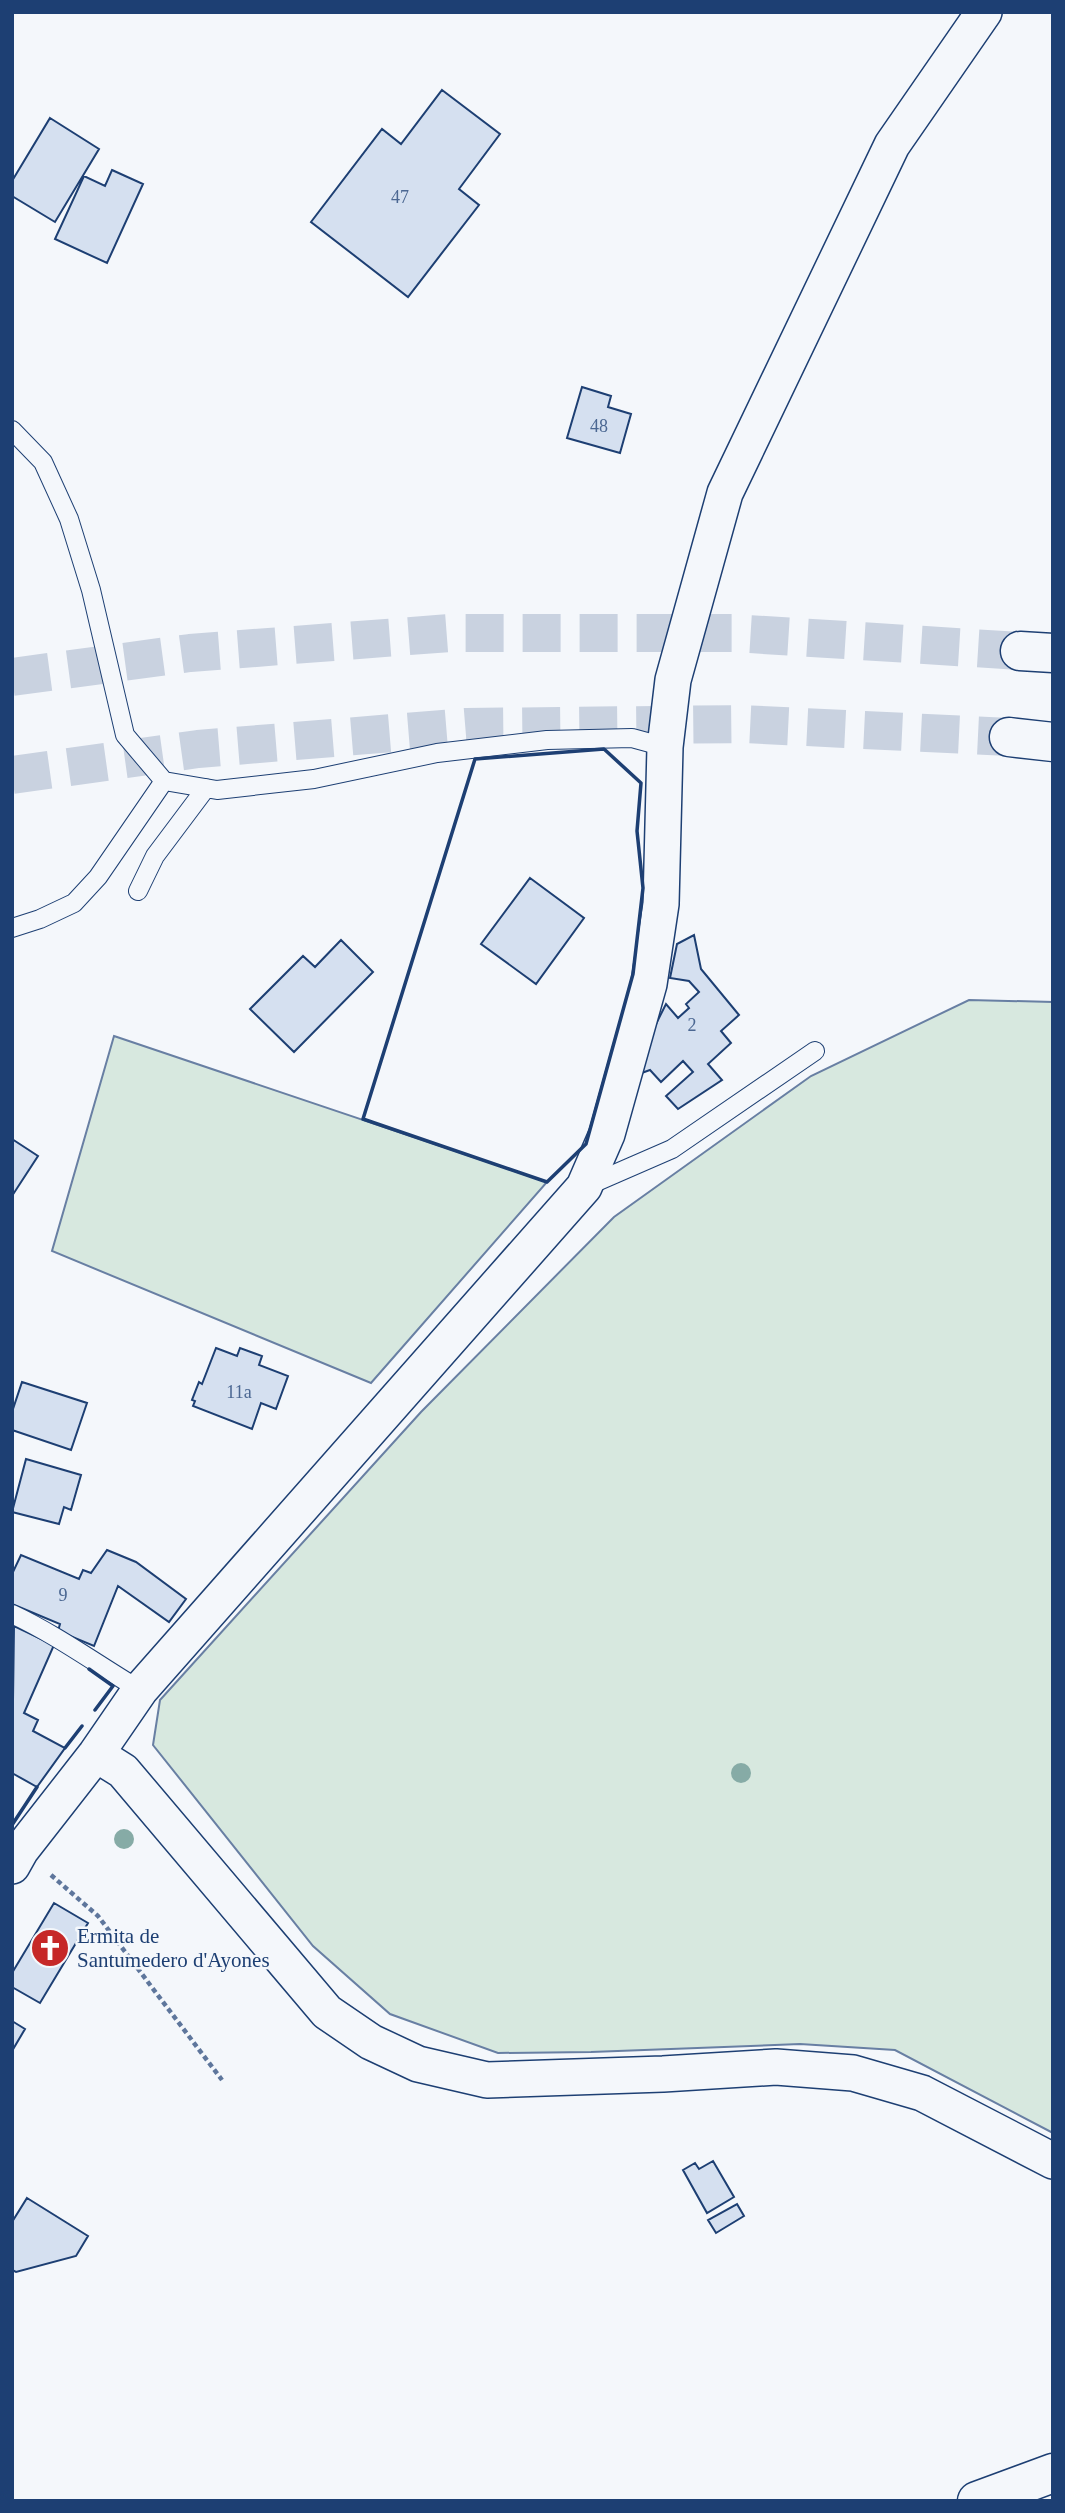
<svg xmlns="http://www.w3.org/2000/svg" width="1065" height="2513" viewBox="0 0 1065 2513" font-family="'Times New Roman',serif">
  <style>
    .green { fill: #d7e8df; stroke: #687fa3; stroke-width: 2 }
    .building { fill: #d5e0f0; stroke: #1d3f73; stroke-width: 2 }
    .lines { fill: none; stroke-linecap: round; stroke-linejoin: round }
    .highway-tunnel { stroke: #c9d2e0; stroke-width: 38; stroke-dasharray: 38 19; stroke-linecap: butt }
    .lane-casing { stroke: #1d3f73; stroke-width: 20 }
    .street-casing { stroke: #1d3f73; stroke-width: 38 }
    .highway-casing { stroke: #1d3f73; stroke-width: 41 }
    .path { stroke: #5e769c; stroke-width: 4.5; stroke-dasharray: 5 3.5; stroke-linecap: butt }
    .lane { stroke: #f4f7fb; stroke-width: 18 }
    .street { stroke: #f4f7fb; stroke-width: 35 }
    .highway { stroke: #f4f7fb; stroke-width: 38 }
    .wall { stroke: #1d3f73; stroke-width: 3.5 }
    .tree { fill: #86aba6 }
    .labels { text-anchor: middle; stroke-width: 5; stroke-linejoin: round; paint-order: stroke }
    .number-label { font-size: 18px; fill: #4b6792 }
    .poi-label { font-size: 21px; fill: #1d3f73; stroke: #f4f7fb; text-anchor: start }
  </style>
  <rect width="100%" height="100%" fill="#f4f7fb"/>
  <path class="green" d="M969,1000L1053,1002V2133L895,2050L800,2044L591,2052L498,2053L390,2014L313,1946L153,1745L160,1700L421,1412L614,1217L811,1076Z
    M114,1036L547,1182L371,1383L52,1251Z"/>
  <path class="building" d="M442,90L500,134L459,189L479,205L408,297L311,222L382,129L401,144Z
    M50,118L99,149L55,222L12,196V181Z
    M112,170L143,184L107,263L55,239L84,176L105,186Z
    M582,387L611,396L608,407L631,414L620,453L567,438Z
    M530,878L584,918L536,984L481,944Z
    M694,935L701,969L739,1015L721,1031L731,1043L708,1064L722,1080L678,1109L666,1096L693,1072L683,1061L661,1082L650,1070L639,1074L644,1048L666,1004L678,1018L689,1008L686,1004L699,992L689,981L670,978L677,944Z
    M341,940L373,972L294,1052L250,1009L303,956L315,967Z
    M12,1139L38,1156L12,1196Z
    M216,1348L237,1356L240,1348L262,1356L259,1365L288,1376L276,1409L261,1403L252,1429L193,1406L195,1401L192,1400L199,1382L202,1384Z
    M22,1382L87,1403L71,1450L12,1430V1412Z
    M26,1459L81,1475L71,1510L64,1507L59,1524L12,1512Z
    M107,1550L136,1562L186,1599L169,1622L118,1586L94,1646L58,1631L60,1624L12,1604V1574L21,1555L79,1579L83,1570L91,1573Z
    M14,1626L54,1645L24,1713L38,1720L33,1731L65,1748L37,1787L12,1773Z
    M54,1903L88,1923L40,2003L12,1987V1973Z
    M12,2021L25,2029L12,2051Z
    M713,2161L734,2197L707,2213L683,2170L695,2163L699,2169Z
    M27,2198L88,2236L76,2256L16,2272L12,2270V2222Z
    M737,2204L744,2216L716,2233L708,2220Z"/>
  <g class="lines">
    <path class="highway-tunnel" d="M12,677L190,653L450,633H732L1020,651
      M12,775L198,749L466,727L743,724L1009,737"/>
    <defs>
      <path id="lane" d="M12,430L43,462L69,519L91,590L125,735L164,781L217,790L314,779L437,753L547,740L632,738L665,747
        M138,891L155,856L206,788
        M12,928L40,919L74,903L98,877L164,781
        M587,1186L672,1149L815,1051
        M12,1614C57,1635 98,1665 140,1690"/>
      <path id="street" d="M96,1754L123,1771L327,2012L371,2042L418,2064L487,2080L663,2074L776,2067L853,2073L922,2093L1053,2161
        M12,1866L21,1850L96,1754L140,1690L584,1187L607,1134L649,984L661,904L665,747L673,680L725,493L892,145L984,12"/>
      <path id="highway" d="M1020,651L1053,653
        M1009,737L1053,742
        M977,2501L1053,2473"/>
    </defs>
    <use href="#lane" class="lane-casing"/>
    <use href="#street" class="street-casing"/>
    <use href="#highway" class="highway-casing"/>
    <path class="path" d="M51,1875L98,1916L222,2080"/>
    <use href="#lane" class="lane"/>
    <use href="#street" class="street"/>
    <use href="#highway" class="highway"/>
    <path class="wall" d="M604,749L641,783L637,831L643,888L633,974L586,1144L547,1182L363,1119L475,759Z
      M89,1669L113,1686L95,1710
      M65,1748L82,1726
      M12,1825L37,1787"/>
  </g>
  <g class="tree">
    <circle cx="741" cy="1773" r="10"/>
    <circle cx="124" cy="1839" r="10"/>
  </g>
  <defs>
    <symbol id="church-disc" viewBox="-11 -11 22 22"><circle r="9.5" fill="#c62828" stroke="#f4f7fb"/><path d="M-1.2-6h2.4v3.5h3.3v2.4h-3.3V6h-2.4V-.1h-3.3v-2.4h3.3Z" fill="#fff"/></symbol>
  </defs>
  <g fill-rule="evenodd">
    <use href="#church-disc" x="28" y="1926" width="44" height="44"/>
  </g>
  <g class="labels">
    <g class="number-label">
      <text x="400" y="203">47</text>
      <text x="599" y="432">48</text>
      <text x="692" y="1031">2</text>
      <text x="239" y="1398">11a</text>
      <text x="63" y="1601">9</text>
    </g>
    <g class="poi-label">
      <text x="77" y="1943">Ermita de<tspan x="77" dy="24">Santumedero d'Ayones</tspan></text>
    </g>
  </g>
  <rect width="1065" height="2513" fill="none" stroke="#1d3f73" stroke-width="28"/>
</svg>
